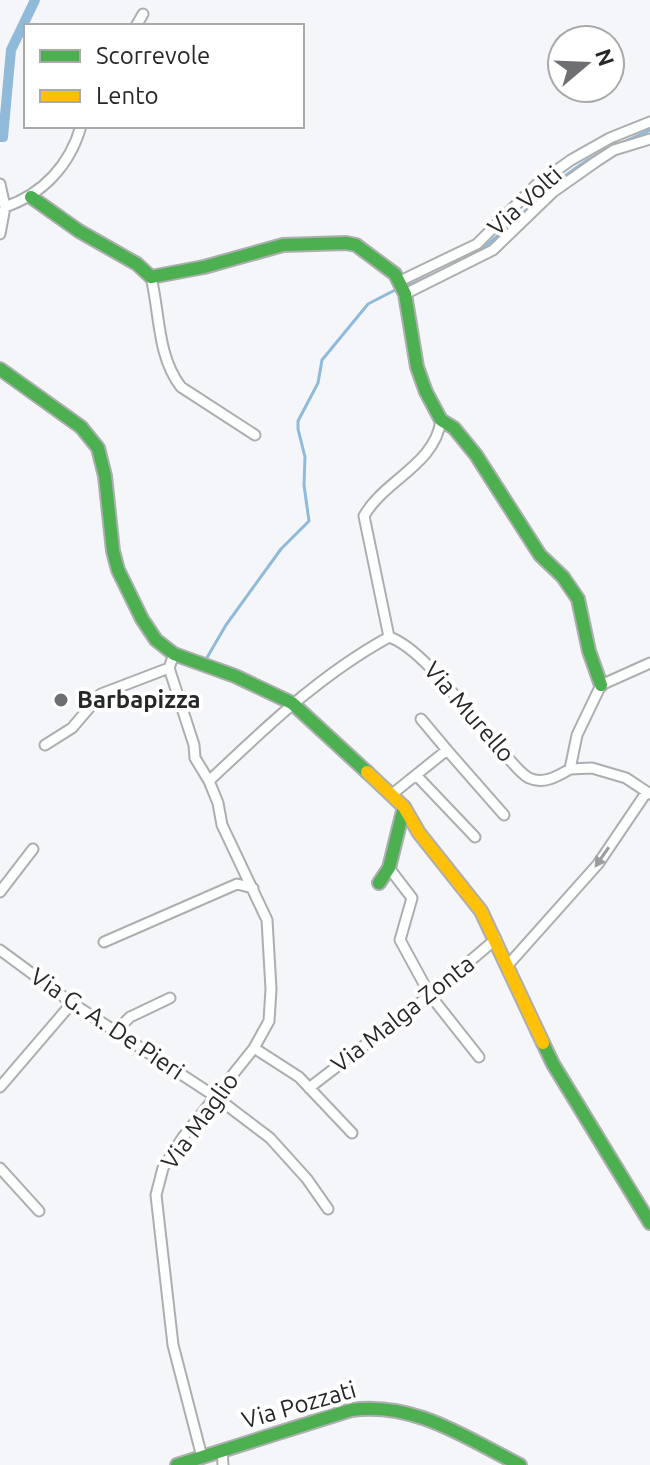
<svg xmlns="http://www.w3.org/2000/svg" width="650" height="1465" viewBox="0 0 650 1465" font-family="Ubuntu,sans-serif">
  <style>
    .lines { fill: none; stroke-linecap: round; stroke-linejoin: round }
    .stream { stroke: #90bad9; stroke-width: 3 }
    .canal { stroke: #90bad9; stroke-width: 10 }
    .street-casing { stroke: #adaeb0; stroke-width: 13 }
    .fast-casing { stroke: #adaeb0; stroke-width: 16 }
    .slow-casing { stroke: #adaeb0; stroke-width: 16 }
    .street { stroke: #fdfefe; stroke-width: 9 }
    .fast { stroke: #4caf50; stroke-width: 12 }
    .slow { stroke: #ffc107; stroke-width: 12 }
    .oneway { fill: #9c9d9e }
    .poi-dot { fill: #6e6f72; stroke: #fff; stroke-width: 3 }
    .labels { text-anchor: middle; stroke-width: 8; stroke-linejoin: round; paint-order: stroke }
    .street-label { font-size: 24px; fill: #262729; stroke: #fff }
    .poi-label { font-size: 24px; font-weight: bold; fill: #262729; stroke: #fff; text-anchor: start }
  </style>
  <rect width="100%" height="100%" fill="#f4f6f9"/>
  <g class="lines">
    <path class="stream" d="M617,145L650,130
      M472,256C520,223 556,172 610,148
      M407,286L447,268
      M205,661L226,625L281,549L309,521L304,485L305,457L298,429V421L318,383L322,360L368,304L399,288"/>
    <path class="canal" d="M0,137H3L11,50L35,0"/>
    <defs>
      <path id="street" d="M136,26L143,14
        M0,184L5,207L0,234
        M5,207C43,194 70,165 81,126
        M151,277C160,314 157,356 181,387L255,435
        M400,281L477,244L536,185L571,160L610,138L650,122
        M405,294L493,250L553,192L597,161L614,150L650,139
        M389,637L364,516C384,480 435,465 441,420
        M174,654L169,668L194,745L195,758L209,781L218,803L222,825L267,920L271,989L269,1021L254,1048L183,1137L163,1168L156,1195L173,1345L202,1457
        M421,719L447,750
        M45,745L72,728L101,694L169,668
        M570,769L592,768L626,778L650,794
        M416,775L475,837
        M209,781C266,727 320,675 389,637C426,649 476,726 507,757C513,763 521,774 529,778C543,785 558,776 570,769L577,735L601,685L650,663
        M391,795L447,750L504,815
        M389,868L412,898L400,940L430,995L479,1057
        M0,892L33,849
        M104,942L237,884L253,888
        M0,950L72,1003L216,1097L270,1138L307,1179L328,1209
        M508,965L598,864L646,793
        M116,1031L130,1017L170,998
        M254,1048L299,1077L352,1133
        M0,1087L72,1003
        M309,1088L430,995L496,939
        M0,1168L39,1211
        M222,1450L223,1465"/>
      <path id="fast" d="M31,197L79,231L137,264L151,277L204,267L283,245L346,243L356,245L395,274L405,294L417,367L426,392L441,420L454,428L476,455L540,555L563,577L578,599L589,651L601,685
        M0,369L81,427L98,448L105,476L113,551L118,570L142,619L156,640L174,654L235,676L292,703L367,772
        M379,883L389,868L404,807
        M543,1043L553,1064L650,1223
        M177,1465L351,1410C414,1401 466,1438 520,1465"/>
      <path id="slow" d="M367,772L404,807L419,833L481,911L543,1043"/>
    </defs>
    <use href="#street" class="street-casing"/>
    <use href="#fast" class="fast-casing"/>
    <use href="#slow" class="slow-casing"/>
    <use href="#street" class="street"/>
    <use href="#fast" class="fast"/>
    <use href="#slow" class="slow"/>
  </g>
  <defs><path id="oneway-solid" d="M-6-.8H1V-3.2L6.5 0L1 3.2V.8H-6Z" transform="scale(2)"/></defs>
  <use class="oneway" href="#oneway-solid" transform="translate(602 857) rotate(125)"/>
  <circle class="poi-dot" cx="61" cy="700" r="8"/>
  <g class="labels">
    <g class="street-label">
      <text transform="translate(525 201) rotate(-42)" y="8">Via Volti</text>
      <text transform="translate(469 712) rotate(49)" y="8">Via Murello</text>
      <text transform="translate(403 1014) rotate(-38)" y="8">Via Malga Zonta</text>
      <text transform="translate(107 1024) rotate(34)" y="8">Via G. A. De Pieri</text>
      <text transform="translate(200 1121) rotate(-54)" y="8">Via Maglio</text>
      <text transform="translate(299 1405) rotate(-16)" y="8">Via Pozzati</text>
    </g>
    <g class="poi-label">
      <text x="77" y="708">Barbapizza</text>
    </g>
  </g>
  <rect x="24" y="24" width="280" height="104" fill="#ffffff" stroke="#a8a9a9" stroke-width="2"/>
  <rect x="40" y="50" width="40" height="12" fill="#4caf50" stroke="#a8a9a9" stroke-width="2"/>
  <text x="96" y="64" font-size="24" fill="#262729">Scorrevole</text>
  <rect x="40" y="90" width="40" height="12" fill="#ffc107" stroke="#a8a9a9" stroke-width="2"/>
  <text x="96" y="104" font-size="24" fill="#262729">Lento</text>
  <g transform="translate(586 64) rotate(71)"><circle r="38" fill="#ffffff" stroke="#a8a9a9" stroke-width="2"/>
  <path d="M0-6L14 30L0 20L-14 30Z" fill="#6e6f72"/>
  <text y="-12" font-size="22" font-weight="bold" text-anchor="middle" fill="#262729">N</text>
  </g>
</svg>
